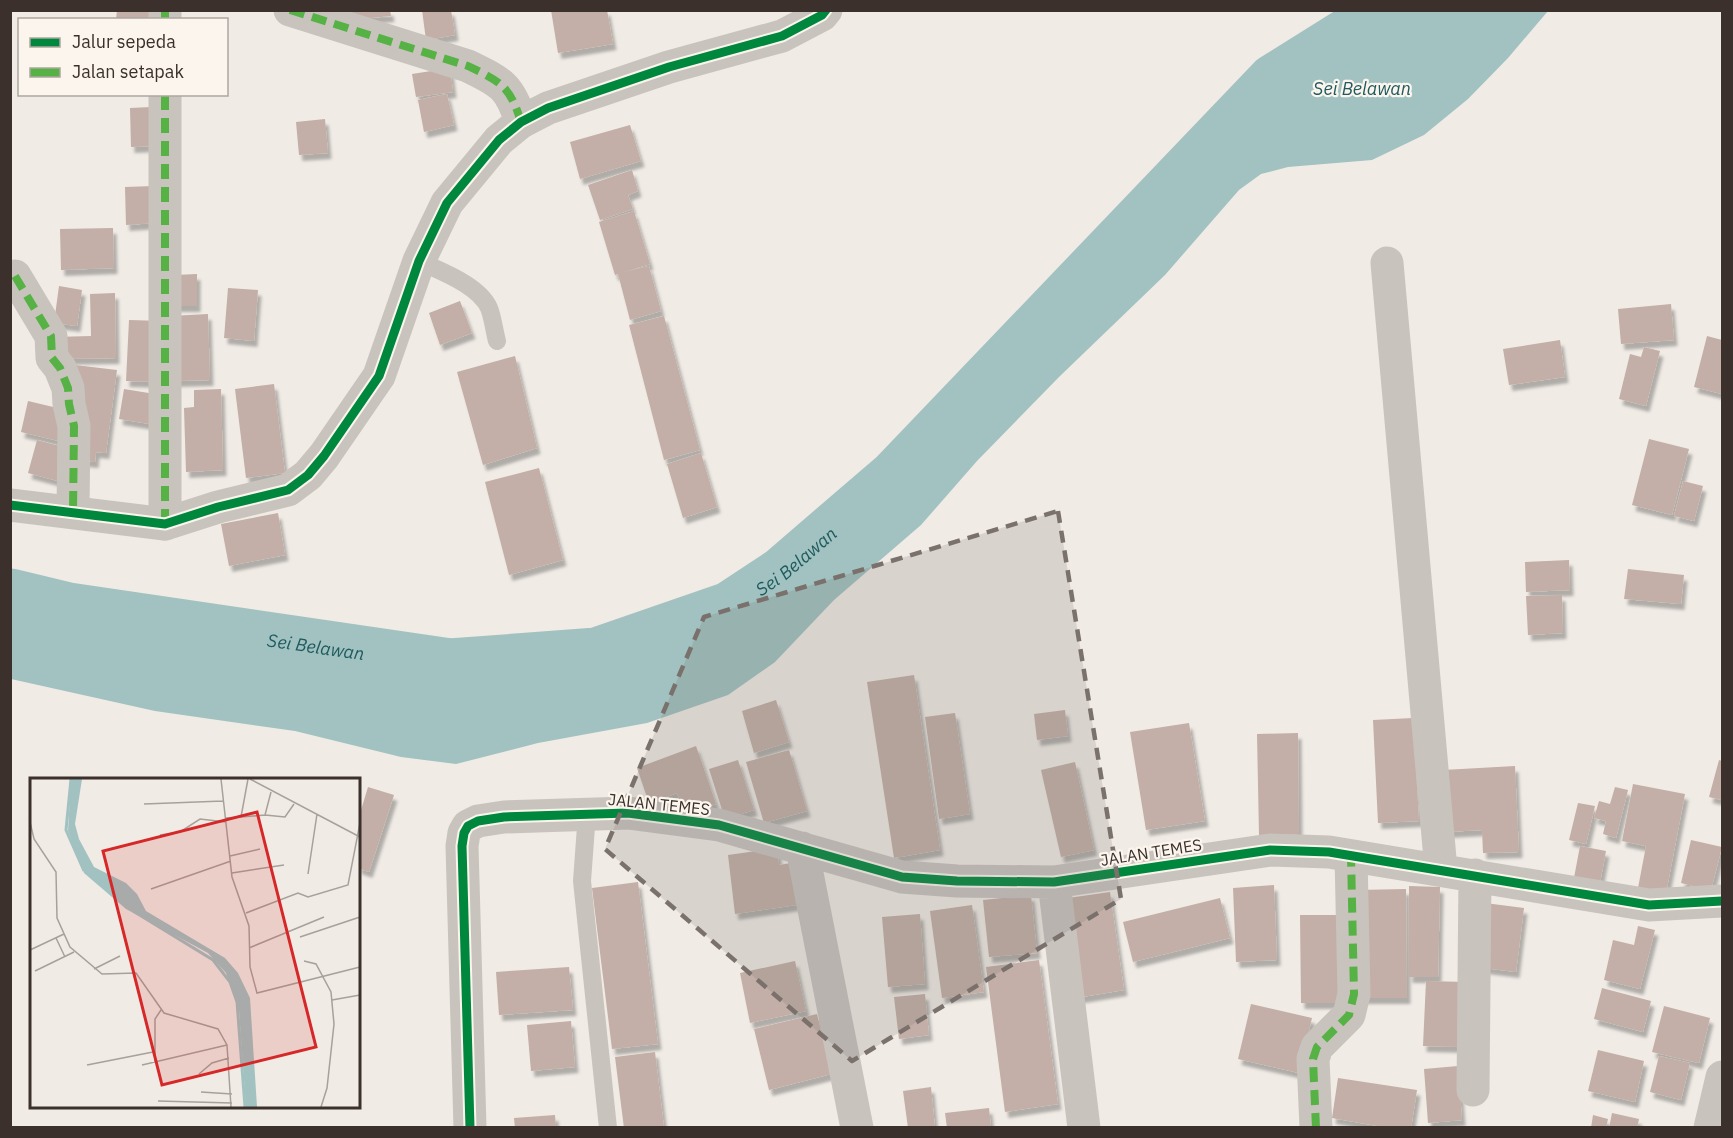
<svg xmlns="http://www.w3.org/2000/svg" width="1733" height="1138" viewBox="0 0 1733 1138" font-family="'IBM Plex Sans',sans-serif">
  <style>
    .water { fill: #a1c2c1 }
    .lines { fill: none; stroke-linecap: round; stroke-linejoin: round }
    .river { stroke: #a1c2c1; stroke-width: 57 }
    .building { fill: #c3afa7; filter: url(#shadow) }
    .service { stroke: #c9c3be; stroke-width: 18 }
    .minor { stroke: #c9c3be; stroke-width: 33 }
    .tertiary { stroke: #c9c3be; stroke-width: 33 }
    .quiet { stroke: #57b246; stroke-width: 8; stroke-dasharray: 15 8; stroke-linecap: butt }
    .cycleway-casing { stroke: #fbf5ee; stroke-width: 13 }
    .cycleway { stroke: #00873e; stroke-width: 9 }
    .marked { fill: #7a716c; fill-opacity: 0.2; stroke: #7a716c; stroke-width: 4.5; stroke-dasharray: 12 8; stroke-linejoin: round }
    .labels { text-anchor: middle; stroke-width: 4.5; stroke-linejoin: round; paint-order: stroke }
    .street-label { font-size: 16px; fill: #3b302b; stroke: #fbf5ee }
    .water-label { font-size: 18px; font-style: italic; fill: #1f5a5e; stroke: #fbf5ee }
    .inset-river { fill: none; stroke: #a1c2c1; stroke-width: 3 }
    .inset-road { fill: none; stroke: #a8a09b; stroke-width: 1.5 }
    .view { fill: #d62828; fill-opacity: 0.15; stroke: #d62828; stroke-width: 3 }
    .inset-edge { fill: none; stroke: #3b302b; stroke-width: 3 }
  </style>
  <defs>
    <filter id="shadow"><feDropShadow dx="3.5" dy="6" stdDeviation="1.5" flood-color="#0004"/></filter>
  </defs>
  <rect width="100%" height="100%" fill="#f0ebe5"/>
  <path class="water" d="M1372,11H1548L1508,58L1468,99L1424,135L1372,160L1288,167L1261,174L1239,190L1165,275L1059,377L977,461L921,525L834,600L775,662L728,695L647,723L538,743L456,764L401,757L295,731L155,711L11,679V615L272,644L388,665L473,670L558,668L670,642L751,613L775,598L838,549L880,509L959,425L1021,367L1078,303L1134,221L1198,166L1267,75L1286,56L1331,28Z"/>
  <g class="lines">
    <path class="river" id="s1" d="M10,597L68,611L450,667L597,656L730,610L783,575L897,477L1275,82L1390,10"/>
  </g>
  <path class="building" d="M117,10H157V20H116Z
    M348,10H390L391,16L348,20Z
    M422,10H451L455,35L426,40Z
    M551,10H607L613,44L558,53Z
    M450,68L453,92L416,97L412,74Z
    M447,94L454,125L424,132L418,100Z
    M151,107L152,146L131,147L130,108Z
    M325,119L328,153L299,155L296,122Z
    M630,125L641,161L580,179L570,142Z
    M632,170L638,191L628,195L633,209L600,220L588,185Z
    M154,186L155,223L126,225L125,187Z
    M634,211L650,264L624,272L649,266L661,311L630,320L618,274L615,275L599,222Z
    M113,228L114,268L61,270L60,229Z
    M197,274V306H175V275Z
    M59,286L82,290L77,326L54,323Z
    M228,288L258,290L254,341L224,338Z
    M115,293L116,358L54,359V337L91,336L90,294Z
    M460,301L472,333L440,345L429,313Z
    M1671,304L1674,340L1621,344L1618,309Z
    M208,314L210,380L172,381L170,316Z
    M664,316L700,450L664,460L629,325Z
    M129,320L163,321L161,382L126,381Z
    M1707,336L1722,340V394L1694,387Z
    M1560,340L1565,377L1509,385L1503,349Z
    M1644,347L1660,351L1646,406L1619,399L1630,354L1641,357Z
    M515,356L537,448L483,465L457,372Z
    M75,365L117,370L106,453L96,452L95,462L75,460Z
    M274,384L285,473L246,478L235,389Z
    M124,389L161,395L156,425L119,419Z
    M221,389L223,470L186,472L184,408L194,407V390Z
    M28,401L70,411L63,442L21,432Z
    M1649,439L1689,449L1672,515L1632,505Z
    M37,440L67,448L58,481L28,473Z
    M701,453L717,507L683,518L667,464Z
    M539,468L563,560L509,575L485,482Z
    M1683,481L1703,486L1694,521L1674,516Z
    M278,513L285,555L229,566L221,524Z
    M1569,560L1570,590L1526,592L1525,562Z
    M1628,569L1684,575L1681,604L1624,599Z
    M1562,595L1563,633L1528,635L1526,596Z
    M914,675L940,850L894,858L867,682Z
    M776,700L789,742L754,753L742,711Z
    M1065,710L1068,736L1037,740L1034,714Z
    M955,713L970,814L939,819L925,717Z
    M1413,718L1419,821L1378,823L1373,720Z
    M1189,723L1205,821L1146,830L1130,732Z
    M1298,733L1299,834L1259,835L1257,734Z
    M696,746L716,804L685,815L677,793L649,803L637,768Z
    M789,750L807,811L764,823L746,762Z
    M738,760L754,810L725,819L709,769Z
    M1719,760L1722,761V800L1709,797Z
    M1075,762L1094,850L1061,857L1041,770Z
    M1515,766L1519,852L1483,853L1482,830L1446,832L1443,770Z
    M1633,784L1685,794L1666,893L1638,888L1646,846L1622,841Z
    M368,787L394,795L369,872L358,868V820Z
    M1615,787L1628,790L1616,838L1603,834L1606,821L1594,818L1599,801L1610,804Z
    M1578,803L1595,806L1586,844L1569,840Z
    M1691,840L1722,847L1711,890L1681,883Z
    M1580,846L1606,851L1599,888L1573,883Z
    M777,848L779,865L791,863L796,905L735,914L728,855Z
    M638,882L658,1044L612,1049L592,888Z
    M1274,885L1277,960L1236,962L1233,888Z
    M1409,886L1440,887L1438,977H1409Z
    M1406,889L1407,998H1358V890Z
    M1110,892L1124,990L1076,998L1061,899Z
    M1031,895L1037,953L989,957L983,900Z
    M1220,898L1230,938L1133,962L1123,922Z
    M1485,903L1524,908L1516,972L1476,967Z
    M972,905L984,992L942,998L930,911Z
    M920,914L925,984L888,987L882,917Z
    M1300,915H1343V1003H1301Z
    M1638,926L1655,930L1640,989L1604,980L1613,940L1634,945Z
    M1039,960L1058,1104L1005,1112L986,967Z
    M795,961L806,1011L750,1023L740,973Z
    M569,967L573,1010L499,1015L496,972Z
    M1426,981L1467,982L1464,1047L1423,1046Z
    M1602,988L1651,1001L1643,1032L1594,1019Z
    M925,994L929,1035L899,1039L894,997Z
    M1251,1004L1312,1018L1299,1073L1238,1059Z
    M1664,1006L1710,1018L1699,1063L1652,1052Z
    M817,1014L831,1074L769,1090L754,1029Z
    M571,1021L575,1067L531,1071L527,1025Z
    M1598,1050L1644,1061L1635,1102L1588,1091Z
    M655,1052L664,1128H624L615,1057Z
    M1659,1056L1690,1063L1681,1100L1650,1092Z
    M1458,1066L1462,1120L1428,1123L1424,1069Z
    M1338,1078L1417,1090L1411,1128H1389L1332,1118Z
    M931,1087L935,1128H908L903,1091Z
    M989,1108L991,1128H947L945,1113Z
    M1612,1113L1639,1119L1637,1128H1609Z
    M555,1115L556,1128H515L514,1118Z
    M1593,1115L1608,1119L1606,1128H1591Z"/>
  <g class="lines">
    <path class="service" d="M419,261C440,271 479,285 489,308C493,318 494,330 497,341
      M587,813L582,881L608,1128"/>
    <path class="minor" d="M290,10L468,66C501,82 510,86 521,122
      M165,20V10
      M1387,263L1441,870
      M15,276L51,336L52,358L60,368L68,388L69,404L74,426L73,512
      M165,524V94
      M802,848L857,1128
      M1054,882L1084,1128
      M1473,1090L1475,875
      M470,1128L462,846L464,833L468,826L478,821L504,817L628,813L719,825L902,877L957,881L1054,882L1270,850L1329,852L1649,905L1722,901
      M1316,1128L1313,1059L1317,1047L1349,1015L1354,994L1351,856
      M1710,1128L1722,1077"/>
    <path class="tertiary" d="M10,505L165,524L218,507L288,490L308,475L324,456L379,376L419,261L447,203L499,140L521,122L548,108L669,67L782,36L822,15L826,10"/>
    <path class="quiet" d="M290,10L468,66C501,82 510,86 521,122
      M165,20V10
      M15,276L51,336L52,358L60,368L68,388L69,404L74,426L73,512
      M165,524V94
      M1316,1128L1313,1059L1317,1047L1349,1015L1354,994L1351,856"/>
    <defs>
      <path id="cycleway" d="M10,505L165,524L218,507L288,490L308,475L324,456L379,376L419,261L447,203L499,140L521,122L548,108L669,67L782,36L822,15L826,10
        M470,1128L462,846L464,833L468,826L478,821L504,817L628,813L719,825L902,877L957,881L1054,882L1270,850L1329,852L1649,905L1722,901"/>
    </defs>
    <use href="#cycleway" class="cycleway-casing"/>
    <use href="#cycleway" class="cycleway"/>
  </g>
  <path class="marked" d="M1058,511L1121,899L852,1061L605,849L704,617Z"/>
  <g class="labels">
    <g class="street-label">
      <text transform="translate(659 804) rotate(6)" y="6">JALAN TEMES</text>
      <text transform="translate(1151 852) rotate(-9)" y="6">JALAN TEMES</text>
    </g>
    <g class="water-label">
      <text x="1362" y="95">Sei Belawan</text>
      <text dy="6" stroke="none"><textPath href="#s1" startOffset="816">Sei Belawan</textPath></text>
      <text dy="6" stroke="none"><textPath href="#s1" startOffset="310">Sei Belawan</textPath></text>
    </g>
  </g>
  <g transform="translate(30 778)">
    <rect width="330" height="330" fill="#f0ebe5"/>
    <path d="M41,1H52L45,46L49,61L64,89L96,105L107,116L116,133L195,180L208,195L220,220L227,329H216L209,232L196,195L178,175L96,131L54,95L38,53Z" fill="#a1c2c1"/>
    <path class="inset-river" d="M41,1L36,52L54,93M103,133L183,182L200,204L207,224L215,329"/>
    <path class="inset-road" d="M191,1L202,99L219,148L220,189L227,215L330,189M220,1L330,59M114,26L193,23M235,37L255,39L264,26M211,39L235,37L241,14M195,40L211,39L218,1M0,44L4,61L26,94L27,140L40,169L72,196L106,195L134,235L188,251L197,267L201,329M130,57L150,54L170,41L196,44M200,78L230,71M202,95L254,87M278,96L287,36M121,111L201,83M216,135L268,115L278,119L318,107L330,45M270,159L330,139M26,160L35,179M219,170L294,139M0,172L34,156M274,183L286,186L301,214L304,246L297,310L291,329M64,191L90,178M5,193L44,174M302,222L330,217M125,285V241L131,232M57,287L123,274M112,287L197,267M169,296L182,285L199,280M171,314L202,316M128,323L202,325"/>
    <path class="view" d="M227,34L286,269L132,307L73,73Z"/>
    <rect width="330" height="330" class="inset-edge"/>
  </g>
  <rect width="1733" height="1138" fill="none" stroke="#3b302b" stroke-width="24"/>
  <rect x="18" y="18" width="210" height="78" fill="#fbf5ee" stroke="#aea6a0" stroke-width="1.5"/>
  <rect x="30" y="38" width="30" height="9" fill="#00873e" stroke="#aea6a0" stroke-width="1.5"/>
  <text x="72" y="48" font-size="18" fill="#3b302b">Jalur sepeda</text>
  <rect x="30" y="68" width="30" height="9" fill="#57b246" stroke="#aea6a0" stroke-width="1.5"/>
  <text x="72" y="78" font-size="18" fill="#3b302b">Jalan setapak</text>
</svg>
